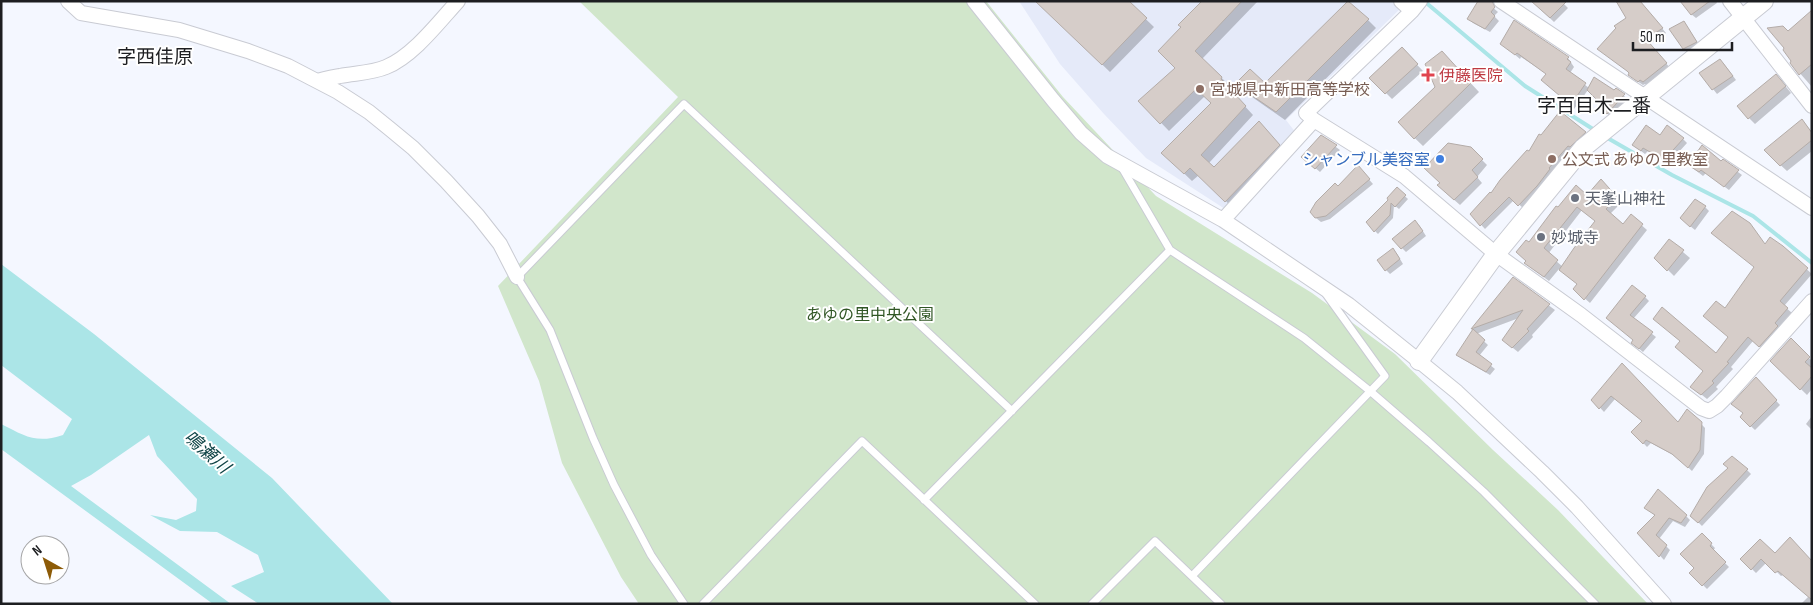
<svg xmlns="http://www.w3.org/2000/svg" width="1813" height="605" viewBox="0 0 1813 605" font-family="'Sofia Sans Condensed','Noto Sans JP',sans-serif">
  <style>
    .built { fill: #e5eaf9 }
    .green { fill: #d1e6cb }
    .water { fill: #abe5e7 }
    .shadow { fill: #0003; fill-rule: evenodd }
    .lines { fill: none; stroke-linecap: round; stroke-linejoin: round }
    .stream { stroke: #abe5e7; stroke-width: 4 }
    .building { fill: #d6cdc9; stroke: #b4aca8 }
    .service-casing { stroke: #c9cbd3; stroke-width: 9 }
    .minor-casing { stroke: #c9cbd3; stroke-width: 16 }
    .tertiary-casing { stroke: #c9cbd3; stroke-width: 20 }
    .service { stroke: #fff; stroke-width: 7 }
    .minor { stroke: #fff; stroke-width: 14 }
    .tertiary { stroke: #fff; stroke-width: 18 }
    .health-dot { fill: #e0444e; stroke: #fff; stroke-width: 2 }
    .education-dot { fill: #8d6e63; stroke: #fff; stroke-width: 2 }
    .shop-dot { fill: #3f7fe0; stroke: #fff; stroke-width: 2 }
    .worship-dot { fill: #6b7280; stroke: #fff; stroke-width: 2 }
    .labels { text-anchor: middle; stroke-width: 4; stroke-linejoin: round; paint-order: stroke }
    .health-label { font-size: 16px; fill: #be3a42; stroke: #fff; text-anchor: start }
    .education-label { font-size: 16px; fill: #785e54; stroke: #fff; text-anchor: start }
    .shop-label { font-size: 16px; fill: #366cbe; stroke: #fff; text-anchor: end }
    .worship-label { font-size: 16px; fill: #5b616d; stroke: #fff; text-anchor: start }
    .park-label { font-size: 16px; fill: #305624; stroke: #fff }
    .water-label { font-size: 18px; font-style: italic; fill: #0f4446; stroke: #fff }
    .quarter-label { font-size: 19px; fill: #1d1e21; stroke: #fff }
  </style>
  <rect width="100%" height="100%" fill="#f4f7ff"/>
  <path class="built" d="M1019,1H1392L1400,9L1286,120L1296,133L1225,209L1146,158L1104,114L1060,64Z"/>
  <path class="green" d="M579,1H986L1063,97L1156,196L1312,293L1395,354L1493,450L1558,510L1648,604H639L621,577L562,463L539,381L498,286L678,97Z"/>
  <path class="water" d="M1,264L94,334L272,478L393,604H259L231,586L264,572L258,555L217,532L180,531L150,515L176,520L196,511L197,499L157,456L149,435L91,475L71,486L231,604H213L1,449V424C25,436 36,444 63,435L72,419L1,365Z"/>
  <path class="shadow" d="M1036,1H1127L1154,27L1110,72Z
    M1204,1H1258L1202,59L1230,86L1228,88L1253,115L1209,163L1214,169L1267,131L1287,153L1234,209L1199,175L1192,181L1171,161L1212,103L1205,96L1169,131L1140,101L1176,68Z
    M1485,1L1498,12L1494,16L1499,21L1490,32L1473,23L1469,19Z
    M1532,1H1561L1568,8L1554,22Z
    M1618,1H1643L1641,3L1666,33L1650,44L1670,68L1649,86L1645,84L1643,85L1634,79L1630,75L1631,73L1599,49L1627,18Z
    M1689,1H1716L1717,3L1696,18L1691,14Z
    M1368,20L1376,28L1285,120L1245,92L1237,84H1265Z
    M1684,22L1700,46L1688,53L1684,49Z
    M1812,25V87L1791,63L1793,62L1786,33Z
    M1502,44L1568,58L1574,67L1570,73L1589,88L1614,92L1616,90L1628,99L1611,117L1604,111L1603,104L1588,90L1574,109L1564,102L1547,74L1521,57L1520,59Z
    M1401,48L1423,71L1392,99L1371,78Z
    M1450,61L1479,92L1423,146L1399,123L1437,87Z
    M1724,64L1736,80L1717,94L1701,74Z
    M1782,82L1791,93L1755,124L1749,118Z
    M1560,113L1589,136L1523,208L1514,200L1485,229L1471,214L1529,153Z
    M1802,120L1812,132V151L1787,171L1765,151Z
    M1321,136L1340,150L1320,172L1307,161Z
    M1661,137L1683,139L1687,143L1668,164L1648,151L1645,154L1633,145Z
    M1470,148L1487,165L1477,177L1482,183L1460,205L1444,191Z
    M1723,161L1742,175L1729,190L1706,173L1703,176L1689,165L1722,162Z
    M1358,167L1373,184L1330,219L1321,222L1316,218L1338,187Z
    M1605,186L1621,203L1610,214L1624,225L1631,216L1647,230L1590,303L1574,289L1578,284L1559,269L1549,281L1525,263L1529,243L1588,197ZM1582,210L1597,222L1563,267L1548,254Z
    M1397,189L1408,199L1399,209L1394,205L1393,218L1378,234L1375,231L1390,200Z
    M1705,207L1709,211L1695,230L1685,222Z
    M1419,225L1426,236L1406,252L1393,239Z
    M1670,241L1690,258L1674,276L1656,258Z
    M1765,245L1782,247L1812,274L1784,306L1792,313L1765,351L1753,341L1731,367L1733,369L1716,387L1718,389L1707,399L1697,391L1716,355L1729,337L1725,310L1755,267Z
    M1397,254L1403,264L1390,274L1386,270Z
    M1513,279L1555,310L1532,335L1533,337L1518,352L1508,344L1519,318L1476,334L1488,345L1479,356L1495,369L1490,375L1461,358L1473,329Z
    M1645,297L1649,301L1633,319L1656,337L1643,352L1637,347L1635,340L1611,321Z
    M1791,340L1812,361V389L1807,395L1772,361Z
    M1622,365L1679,424L1688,410L1705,428L1704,454L1692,471L1677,457L1651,443L1647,447L1633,432L1643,421L1615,399L1604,412L1593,400Z
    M1756,379L1780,405L1755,430L1741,417L1744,414Z
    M1812,416V430L1806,424Z
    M1729,468L1747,470L1751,474L1702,526L1696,520Z
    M1645,508L1686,516L1690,520L1685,527L1673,521L1659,539L1670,550L1664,560L1639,533L1656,516Z
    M1702,535L1715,548L1713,551L1729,567L1707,589L1691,573L1695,568Z
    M1775,555L1809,560L1812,558V604H1801L1809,596L1783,575L1781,576L1767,562L1756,573L1742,559Z"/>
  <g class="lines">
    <path class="stream" d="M1424,1L1525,86L1596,131
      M1604,136L1672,175L1753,216L1812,263"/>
  </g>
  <path class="building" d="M1035,1H1129L1147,18L1102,65Z
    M1202,1H1242L1195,51L1222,77L1221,79L1246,106L1201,155L1214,167L1259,121L1280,145L1225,202L1190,168L1184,174L1161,153L1211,103L1196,89L1160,124L1138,101L1175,68L1158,51L1181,27L1178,25Z
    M1348,1L1369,19L1276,112L1235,84L1250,69L1265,83Z
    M1478,1H1492L1495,7L1491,12L1495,16L1485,29L1467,19Z
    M1531,1H1567L1550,18Z
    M1616,1H1640L1663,28L1646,39L1667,63L1643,82L1640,80L1638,82L1628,75L1629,73L1627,71L1597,49L1616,28L1614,26L1626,18Z
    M1680,1H1710L1691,15Z
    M1812,10V64L1799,75L1790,63L1791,61L1783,50L1784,48L1767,28L1783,26L1788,31Z
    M1514,20L1569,57L1567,59L1571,62L1566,69L1586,83L1570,106L1558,98L1560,96L1541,80L1546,74L1517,53L1515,55L1500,44Z
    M1684,21L1697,42L1683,49L1669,29Z
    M1402,47L1418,64L1385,94L1369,78Z
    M1442,51L1471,83L1414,139L1398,122L1435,87L1425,64Z
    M1720,59L1733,76L1712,90L1699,73Z
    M1776,74L1786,86L1748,119L1737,106Z
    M1594,77L1614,90L1616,88L1625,94L1607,114L1599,107L1601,104L1587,90Z
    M1560,111L1586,132L1570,147L1568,146L1549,168L1550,169L1537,186L1518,206L1509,197L1480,226L1470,214L1490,192L1491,193L1500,180L1527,150L1529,151L1539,134L1541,135Z
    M1802,119L1812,133V140L1780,166L1764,150Z
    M1646,125L1660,135L1667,125L1684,138L1664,160L1643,148L1641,151L1632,145Z
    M1321,135L1337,145L1315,169L1301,157Z
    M1448,143L1471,147L1483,159L1472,170L1478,177L1454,200L1437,185L1440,183L1424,168Z
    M1702,145L1721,161L1723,159L1739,170L1724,187L1701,170L1699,172L1688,165Z
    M1358,165L1370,179L1326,216L1315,218L1310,212L1316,202L1335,183L1338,186Z
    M1601,179L1617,197L1606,209L1623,224L1631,214L1643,224L1584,300L1573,289L1577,284L1559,270L1574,248L1595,221L1577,207L1544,248L1558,260L1544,277L1524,263L1526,261L1516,252L1526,240L1529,242L1556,206L1558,207L1576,185L1587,195Z
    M1397,187L1406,195L1395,207L1391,203L1390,215L1374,232L1366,222L1388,200L1387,198Z
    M1695,199L1706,206L1690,227L1680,218Z
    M1732,211L1750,223L1765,244L1770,237L1783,246L1808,268L1780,301L1788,308L1775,323L1778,326L1759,347L1748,337L1727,362L1729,363L1712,381L1714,383L1701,395L1690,387L1703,371L1675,347L1680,341L1653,319L1662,307L1716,353L1728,337L1703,316L1716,301L1725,308L1754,267L1711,233Z
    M1415,220L1423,231L1401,249L1392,239Z
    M1669,239L1684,250L1667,271L1654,258Z
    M1393,248L1400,259L1385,271L1377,260Z
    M1513,277L1550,304L1527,329L1529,331L1512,348L1502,340L1523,310L1471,329Z
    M1632,285L1646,296L1630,315L1653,332L1639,349L1631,343L1633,340L1606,318Z
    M1473,329L1485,340L1476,352L1492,364L1486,372L1456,355Z
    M1791,338L1810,357L1805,362L1812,368V376L1800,390L1770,361Z
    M1622,363L1678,422L1687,409L1702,422L1700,450L1688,468L1672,454L1646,440L1643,444L1631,432L1642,421L1611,396L1599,409L1591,400Z
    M1756,377L1777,400L1750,427L1740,417L1743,413L1731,404Z
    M1732,456L1748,469L1698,523L1690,516L1707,487L1728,468L1723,464Z
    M1658,489L1687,515L1681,523L1669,518L1656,535L1667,545L1659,557L1637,533L1655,515L1644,508Z
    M1702,533L1712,543L1710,546L1726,562L1702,586L1689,573L1694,568L1680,554Z
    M1790,537L1812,561V600L1778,571L1775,573L1761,559L1751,570L1740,559L1760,539L1775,553Z"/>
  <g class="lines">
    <defs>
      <path id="service" d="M1121,166L1170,250L1304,338L1370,391L1429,442L1484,492L1595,604
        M924,500L1170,250
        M1192,576L1385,376L1326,294
        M684,604L651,555L614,485L593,438L550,330L517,277L684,104L1012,411
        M703,604L862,441L1035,604
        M1092,604L1155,541L1221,604"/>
      <path id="minor" d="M68,1L81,13L179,30L248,51L288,66L338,92L369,112L390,129L413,148L446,181L478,216L500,244L517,277
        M974,1L1053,100L1081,133L1107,156L1223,220L1349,305L1419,361L1457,392L1542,472L1577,507L1664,604
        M1401,1L1412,11
        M1420,1L1412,11L1306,113L1314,120L1404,176L1496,254L1581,315L1701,408L1709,411L1717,406L1727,396L1812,301
        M1501,1L1812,208
        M1730,1L1812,106
        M317,81C325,79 333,77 340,76C356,73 372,73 386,67C413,56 438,23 458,1
        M1223,220L1314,120"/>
      <path id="tertiary" d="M1419,361L1496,254L1583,148L1764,1"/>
    </defs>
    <use href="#service" class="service-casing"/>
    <use href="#minor" class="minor-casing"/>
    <use href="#tertiary" class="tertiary-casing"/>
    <use href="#service" class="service"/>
    <use href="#minor" class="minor"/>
    <use href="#tertiary" class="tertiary"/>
  </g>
  <path class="health-dot" d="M1425.5 67.5h5v5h5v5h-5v5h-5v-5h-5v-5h5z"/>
  <g class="education-dot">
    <circle cx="1200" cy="89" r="5"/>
    <circle cx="1552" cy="159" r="5"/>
  </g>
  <circle class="shop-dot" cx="1440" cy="159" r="5"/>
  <g class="worship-dot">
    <circle cx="1575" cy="198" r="5"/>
    <circle cx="1541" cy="237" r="5"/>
  </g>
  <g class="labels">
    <g class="health-label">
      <text x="1439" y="81">伊藤医院</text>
    </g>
    <g class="education-label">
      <text x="1210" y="95">宮城県中新田高等学校</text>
      <text x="1562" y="165">公文式 あゆの里教室</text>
    </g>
    <g class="shop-label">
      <text x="1430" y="165">シャンブル美容室</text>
    </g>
    <g class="worship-label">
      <text x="1585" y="204">天峯山神社</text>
      <text x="1551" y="243">妙城寺</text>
    </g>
    <g class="park-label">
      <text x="870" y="320">あゆの里中央公園</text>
    </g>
    <g class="water-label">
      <text transform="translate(207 452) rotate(41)" y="6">鳴瀬川</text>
    </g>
    <g class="quarter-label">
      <text x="155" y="63">字西佳原</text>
      <text x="1594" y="112">字百目木二番</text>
    </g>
  </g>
  <rect width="1813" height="605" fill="none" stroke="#1d1e21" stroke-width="5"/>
  <g transform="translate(45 560) rotate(321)"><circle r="24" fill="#ffffff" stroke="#a5a5a6"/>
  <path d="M0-4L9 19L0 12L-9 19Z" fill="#8d5b07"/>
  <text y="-8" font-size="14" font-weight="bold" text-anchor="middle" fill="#1d1e21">N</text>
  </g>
  <path d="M1633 42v8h99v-8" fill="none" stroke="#1d1e21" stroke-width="2.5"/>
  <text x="1640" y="42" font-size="15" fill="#1d1e21" stroke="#ffffff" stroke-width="4" paint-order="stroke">50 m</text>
</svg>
